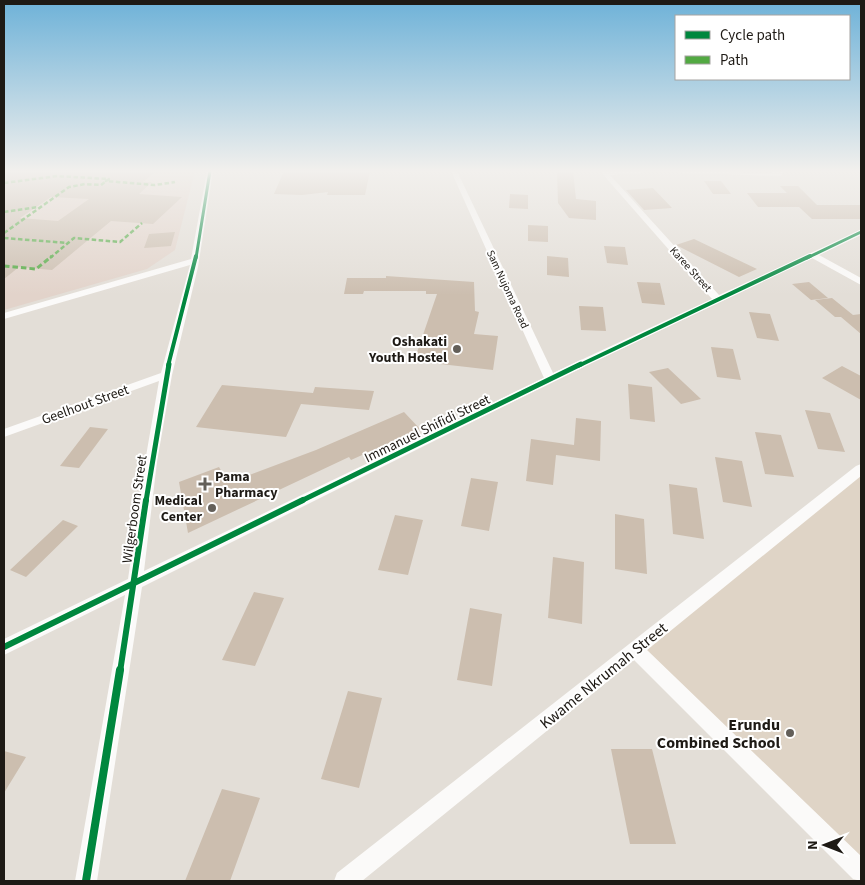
<svg xmlns="http://www.w3.org/2000/svg" width="865" height="885" viewBox="0 0 865 885" font-family="'Source Sans 3',sans-serif">
  <style>
    .built { fill: #dfd4c6 }
    .medical { fill: #e2d3ca }
    .building { fill: #ccbeaf; fill-rule: evenodd }
    .lines { fill: none; stroke-linecap: round; stroke-linejoin: round }
    .minor { fill: #fbfaf9; fill-rule: evenodd }
    .quiet-far1 { stroke: #52a942; stroke-width: 2.5; stroke-dasharray: 4.5 2.5; stroke-linecap: butt }
    .quiet { stroke: #52a942; stroke-width: 3; stroke-dasharray: 5.5 3; stroke-linecap: butt }
    .cycleway-far4-casing { stroke: #fff; stroke-width: 5 }
    .cycleway-far3-casing { stroke: #fff; stroke-width: 6 }
    .cycleway-far2-casing { stroke: #fff; stroke-width: 8 }
    .cycleway-far1-casing { stroke: #fff; stroke-width: 9 }
    .cycleway-casing { stroke: #fff; stroke-width: 11 }
    .cycleway-far4 { stroke: #00873e; stroke-width: 3 }
    .cycleway-far3 { stroke: #00873e; stroke-width: 4 }
    .cycleway-far2 { stroke: #00873e; stroke-width: 5 }
    .cycleway-far1 { stroke: #00873e; stroke-width: 6 }
    .cycleway { stroke: #00873e; stroke-width: 8 }
    .poi-dot { fill: #635f59; stroke: #fff; stroke-width: 2 }
    .labels { text-anchor: middle; stroke-width: 4; stroke-linejoin: round; paint-order: stroke }
    .far-street-label { font-size: 11px; fill: #1e1a15; stroke: #fff }
    .poi-label { font-size: 14px; font-weight: bold; fill: #1e1a15; stroke: #fff; text-anchor: end }
    .street-label { font-size: 14px; fill: #1e1a15; stroke: #fff }
    .near-street-label { font-size: 16px; fill: #1e1a15; stroke: #fff }
    .near-poi-label { font-size: 16px; font-weight: bold; fill: #1e1a15; stroke: #fff; text-anchor: end }
  </style>
  <rect width="100%" height="100%" fill="#e3ded7"/>
  <path class="built" d="M861,469V871L635,650Z"/>
  <path class="medical" d="M4,171H195L175,250L147,269L4,310Z"/>
  <path class="building" d="M4,171H156L143,182H152L139,194L182,197L153,224L111,221L52,270L19,267L4,279ZM51,197L89,199L58,221L20,218Z
    M284,171H370L365,195H327L328,192L302,195L274,194Z
    M557,171H573L576,199L596,201V220L569,218L558,203Z
    M704,181H721L731,194H713Z
    M780,186H798L817,205H861V219H812L799,207H758L747,193H787Z
    M653,188L672,208L644,210L626,190Z
    M510,194L528,195V209L509,208Z
    M528,225L548,226V242L528,241Z
    M175,232L171,246L144,248L149,234Z
    M694,239L757,269L739,277L676,245Z
    M604,246L625,247L628,265L607,263Z
    M547,256L568,258L569,277L547,275Z
    M386,276L474,282L475,311L479,312L474,334L498,336L493,370L414,361L437,294H426V291H364L363,294H344L347,278H386Z
    M637,282L660,283L665,305L642,303Z
    M809,282L828,298L811,300L792,284Z
    M832,298L853,315L861,314V334L841,317H835L815,300Z
    M579,306L603,307L606,331L581,330Z
    M749,312L770,314L779,341L757,338Z
    M711,347L733,349L741,380L717,377Z
    M842,366L861,376V400L822,378Z
    M668,368L701,399L681,404L649,372Z
    M628,384L652,387L655,422L630,419Z
    M222,385L313,393L315,387L374,391L369,410L301,404L286,437L196,427Z
    M805,410L830,413L845,452L818,449Z
    M404,412L420,429L351,460L349,457L188,533L179,482L219,467L228,483L316,450Z
    M576,418L601,421L600,461L556,455L553,485L526,481L531,439L574,445Z
    M90,427L108,429L79,468L60,466Z
    M755,432L781,435L794,477L765,474Z
    M715,457L742,461L752,507L723,502Z
    M471,478L498,482L489,531L461,526Z
    M669,484L697,488L704,539L673,534Z
    M615,514L644,519L647,574L615,569Z
    M395,515L423,520L408,575L378,570Z
    M63,520L78,526L26,577L10,570Z
    M553,557L584,562L582,624L548,618Z
    M254,592L284,598L255,666L222,660Z
    M470,608L502,614L492,686L457,680Z
    M348,691L382,698L359,788L321,779Z
    M611,749H652L676,844H630Z
    M4,751L26,757L4,793Z
    M222,789L260,798L230,881H185Z"/>
  <g class="lines">
    <path class="minor" d="M207,171H213L198,267L172,375L157,462L144,571L544,378L451,171H457L553,373L712,299L600,171H645L642,173L610,175L719,295L861,230V235L819,255L861,278V285L812,258L554,381L142,587L97,881H75L125,595L4,655V639L128,579L145,462L159,381L4,437V429L161,373L190,265L4,319V313L191,259Z
      M678,171L767,173L784,171L781,176L681,173Z
      M861,464V476L647,650L861,856V881L853,879L634,660L362,881H334L337,873L856,466Z"/>
    <path class="quiet-far1" d="M4,183L57,176L109,179L106,181L155,185L175,182
      M4,212L38,207
      M4,233L69,187L85,184L101,185L106,181
      M4,238L68,243
      M50,258L74,238L120,242L142,223"/>
    <path class="quiet" d="M4,266L36,269L52,256"/>
    <defs>
      <path id="cycleway-far4" d="M196,258L210,171
        M807,258L861,232"/>
      <path id="cycleway-far3" d="M168,366L196,256
        M578,366L810,256"/>
      <path id="cycleway-far2" d="M146,501L169,364
        M301,501L581,364"/>
      <path id="cycleway-far1" d="M4,647L303,500
        M120,672L146,500"/>
      <path id="cycleway" d="M86,881L120,670"/>
    </defs>
    <use href="#cycleway-far4" class="cycleway-far4-casing"/>
    <use href="#cycleway-far3" class="cycleway-far3-casing"/>
    <use href="#cycleway-far2" class="cycleway-far2-casing"/>
    <use href="#cycleway-far1" class="cycleway-far1-casing"/>
    <use href="#cycleway" class="cycleway-casing"/>
    <use href="#cycleway-far4" class="cycleway-far4"/>
    <use href="#cycleway-far3" class="cycleway-far3"/>
    <use href="#cycleway-far2" class="cycleway-far2"/>
    <use href="#cycleway-far1" class="cycleway-far1"/>
    <use href="#cycleway" class="cycleway"/>
  </g>
  <linearGradient id="sky" x2="0" y2="1"><stop stop-color="#6eb2d8"/><stop offset="0.58" stop-color="#f2f0ed"/><stop offset="1" stop-color="#f2f0ed" stop-opacity="0"/></linearGradient>
  <rect width="865" height="295" fill="url(#sky)"/>
  <g class="poi-dot">
    <circle cx="457" cy="349" r="5"/>
    <path d="M202.5 476.5h5v5h5v5h-5v5h-5v-5h-5v-5h5z"/>
    <circle cx="212" cy="508" r="5"/>
    <circle cx="790" cy="733" r="5"/>
  </g>
  <g class="labels">
    <g class="far-street-label">
      <text transform="translate(691 269) rotate(48)" y="4">Karee Street</text>
      <text transform="translate(508 289) rotate(65)" y="4">Sam Nujoma Road</text>
    </g>
    <g class="poi-label">
      <text x="447" y="346">Oshakati<tspan x="447" dy="16">Youth Hostel</tspan></text>
      <text x="215" y="481" text-anchor="start">Pama<tspan x="215" dy="16">Pharmacy</tspan></text>
      <text x="202" y="505">Medical<tspan x="202" dy="16">Center</tspan></text>
    </g>
    <g class="street-label">
      <text transform="translate(85 404) rotate(-20)" y="5">Geelhout Street</text>
      <text transform="translate(427 428) rotate(-26)" y="5">Immanuel Shifidi Street</text>
      <text transform="translate(134 509) rotate(-82)" y="5">Wilgerboom Street</text>
    </g>
    <g class="near-street-label">
      <text transform="translate(603 675) rotate(-39)" y="6">Kwame Nkrumah Street</text>
    </g>
    <g class="near-poi-label">
      <text x="780" y="730">Erundu<tspan x="780" dy="18">Combined School</tspan></text>
    </g>
  </g>
  <rect width="865" height="885" fill="none" stroke="#1e1a15" stroke-width="10"/>
  <rect x="675" y="15" width="175" height="65" fill="#ffffff" stroke="#a5a3a1"/>
  <rect x="685" y="31" width="25" height="8" fill="#00873e" stroke="#a5a3a1"/>
  <text x="720" y="40" font-size="15" fill="#1e1a15">Cycle path</text>
  <rect x="685" y="56" width="25" height="8" fill="#52a942" stroke="#a5a3a1"/>
  <text x="720" y="65" font-size="15" fill="#1e1a15">Path</text>
  <g transform="translate(825 845) rotate(270)" stroke="#ffffff" stroke-width="4" paint-order="stroke">
  <path d="M0-4L9 19L0 12L-9 19Z" fill="#1e1a15"/>
  <text y="-8" font-size="14" font-weight="bold" text-anchor="middle" fill="#1e1a15">N</text>
  </g>
</svg>
